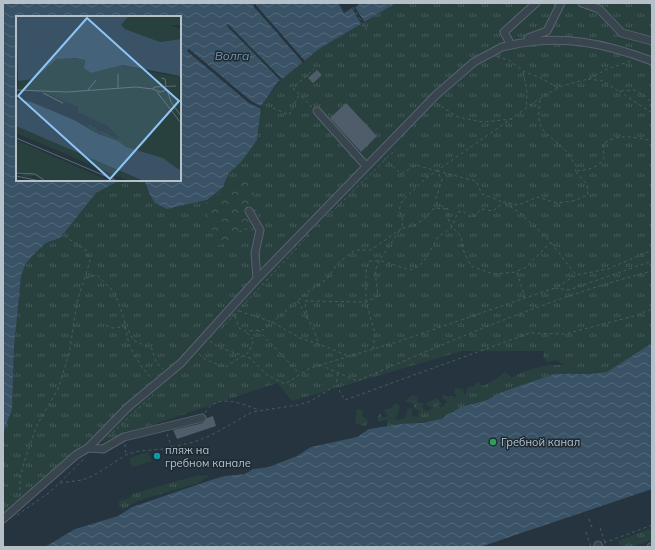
<svg xmlns="http://www.w3.org/2000/svg" width="655" height="550" viewBox="0 0 655 550" font-family="Mulish,sans-serif">
  <style>
    .grass { fill: url(#grass-tufts) }
    .park { fill: url(#park-crowns) }
    .garden { fill: #28413f }
    .water { fill: url(#water-waves) }
    .pier { fill: #25343e }
    .building { fill: #4e5d69 }
    .lines { fill: none; stroke-linecap: round; stroke-linejoin: round }
    .minor-casing { stroke: #57636c; stroke-width: 9 }
    .path { stroke: #475d5c; stroke-width: 1; stroke-dasharray: 3 3; stroke-linecap: butt }
    .minor { stroke: #39454e; stroke-width: 7 }
    .leisure-dot { fill: #2e9e5b; stroke: #1e2a33; stroke-width: 1.5 }
    .culture-dot { fill: #0f9aa8; stroke: #1e2a33; stroke-width: 1.5 }
    .labels { text-anchor: middle; stroke-width: 3; stroke-linejoin: round; paint-order: stroke }
    .poi-label { font-size: 11px; fill: #b5c0c9; stroke: #1e2a33; text-anchor: start }
    .water-label { font-size: 12px; font-style: italic; fill: #7795ab; stroke: #1e2a33 }
    .inset-road { fill: none; stroke: #5f6c76; stroke-width: 1 }
    .view { fill: #8ec5f5; fill-opacity: 0.15; stroke: #8ec5f5; stroke-width: 2 }
    .inset-edge { fill: none; stroke: #b5c0c9; stroke-width: 2 }
  </style>
  <defs>
    <pattern id="grass-tufts" width="24" height="20" patternUnits="userSpaceOnUse"><rect width="24" height="20" fill="#28413f"/><path d="M3 7l-1-3M5 7V3M7 7l1-3M15 17l-1-3M17 17v-4M19 17l1-3" fill="none" stroke="#455b59"/></pattern>
    <pattern id="park-crowns" width="20" height="18" patternUnits="userSpaceOnUse"><rect width="20" height="18" fill="#28413f"/><path d="M2 6a3 3 0 1 1 6 0M12 15a3 3 0 1 1 6 0" fill="none" stroke="#455b59"/></pattern>
    <pattern id="water-waves" width="16" height="10" patternUnits="userSpaceOnUse"><rect width="16" height="10" fill="#395265"/><path d="M0 5q4-4 8 0t8 0" fill="none" stroke="#53697a"/></pattern>
  </defs>
  <rect width="100%" height="100%" fill="#25343e"/>
  <path class="grass" d="M396,3H652V343L607,372L592,374H554L502,392L487,400L461,407L441,419L387,428V419L379,422L377,418L380,413L383,418L388,416L384,410L391,408L395,403L400,406L397,416L394,418L398,420L406,417L407,409L412,408V416L419,417L418,414L420,412L413,407L415,404L405,401L413,395L418,398L417,402L423,403V410L428,411L432,408L425,404L437,398L442,404L436,406L442,407L447,401L443,399L442,394L448,397L452,396L458,398L454,393L455,388L463,389L465,396L468,386L473,387L477,382L483,386L499,377L504,372L512,377L525,371L548,365H565L556,360L547,362L543,356L544,351H462L292,401L277,383L87,447L3,521V434L12,408L14,348L21,276L25,265L32,256L46,243L60,238L75,218L99,190L120,180H144L146,187L174,208L207,200L222,188L229,173L257,140L259,112L263,101L287,74L319,49Z
    M357,409L363,410L362,416L369,421L366,426L355,423Z
    M198,475L208,476L198,483L137,501L123,510L119,506V501L128,499L132,494Z
    M652,528V540L631,547H620L618,541Z"/>
  <path class="park" d="M248,178L257,203L254,204L263,229L217,246L205,205L223,189L224,191Z"/>
  <path class="garden" d="M148,452L152,461L132,467L129,458Z"/>
  <path class="water" d="M3,3H396L319,49L277,83L261,106L257,140L241,162L229,173L222,188L207,200L167,209L155,203L150,195L144,180H180V17H17V180H120L96,193L60,238L46,243L32,256L25,265L21,276L14,348L12,409L3,434Z
    M652,343V489L480,547H45L75,529L118,516L132,507L211,480L225,476L245,474L253,469L269,467L297,456L311,447L357,437L369,429L401,424L421,423L441,419L461,407L487,400L502,392L554,374H592L607,372Z"/>
  <path class="pier" d="M341,3H361L355,7L365,23L362,25L352,8L344,13L339,4Z
    M255,4L269,20L305,61L303,63L272,27L253,6Z
    M228,24L282,79L280,80L227,26Z
    M189,49L251,101L262,107V109L249,103L187,51Z"/>
  <path class="building" d="M317,70L322,75L313,83L308,78Z
    M346,103L377,136L361,152L330,118Z
    M213,416L216,426L177,439L173,430L203,423L207,418Z"/>
  <g class="lines">
    <defs>
      <path id="minor" d="M582,3L599,9L622,33L652,41
        M528,38L547,31L561,3
        M511,45C562,34 604,43 652,61
        M317,111L366,166
        M249,211L260,230L255,253L257,279
        M88,448L103,449L124,437L202,418
        M3,519L76,455L88,448L128,407L181,363L257,279L436,95L474,62L502,47L511,45L504,32L536,3
        M598,545L599,547
        M651,547H652"/>
    </defs>
    <use href="#minor" class="minor-casing"/>
    <path class="path" d="M256,5L258,3
      M353,7L368,32
      M248,12L254,7
      M263,13L270,6
      M254,15L258,11
      M269,20L277,14
      M259,21L263,17
      M229,26L234,21
      M263,26L267,22
      M275,27L281,22
      M223,31L228,27
      M235,31L239,26
      M267,31L272,27
      M280,32L286,27
      M239,35L243,31
      M228,36L232,31
      M272,36L277,33
      M285,38L291,32
      M244,40L249,35
      M233,41L238,37
      M278,41L281,38
      M289,43L294,38
      M238,45L242,41
      M248,45L252,41
      M281,46L285,42
      M293,47L297,44
      M244,49L247,46
      M253,49L256,46
      M286,49L289,47
      M191,51L198,43
      M297,52L300,49
      M249,53L251,50
      M257,54L261,50
      M198,57L205,49
      M497,57L509,60L523,71L541,78L558,88
      M253,58L256,55
      M262,59L266,55
      M258,62L261,60
      M206,63L212,56
      M266,63L270,59
      M261,67L265,64
      M270,67L275,64
      M213,69L219,62
      M266,72L269,68
      M523,72L527,91L526,108
      M220,75L227,68
      M588,79L603,81L618,91L635,90L648,98L652,104
      M227,81L233,76
      M236,88L241,83
      M619,91L652,113
      M540,100C535,133 545,130 566,151C570,156 573,162 577,167L575,171
      M436,103L458,117L483,122L512,119
      M312,107L293,88L314,69
      M273,108L289,115L299,95
      M384,158L401,174L416,165L437,171L442,180L436,198L437,204L448,209V219L452,227L461,236L464,252L471,266L493,274L517,272L525,298
      M437,171L476,181L482,194L503,202
      M505,203L520,213L551,242L525,268L517,271
      M331,213L396,149
      M402,228C417,227 425,219 434,208L447,209
      M239,232L251,227
      M551,243L576,275
      M86,278L97,275L115,293L124,319L129,345L141,366L152,379
      M555,288L569,290L652,261
      M298,301L315,332L318,343
      M239,311L272,322L300,338L327,347L348,356
      M235,316L239,328L245,331L263,330L313,288L327,279L338,263L355,250H371L402,228L403,220L399,210L402,201L425,179L545,95L562,86L588,79L607,69L631,61
      M307,319L305,301L366,302L378,296L375,271L379,261L400,230
      M106,325L112,328L123,327L129,331L133,340L152,349L156,362L163,369
      M221,329L310,234
      M258,330L299,373
      M210,341L218,347L250,358L267,375L285,384L310,368L400,341L525,298L555,288L576,275L608,269L652,250
      M373,349L375,333L366,302V271L369,261H382L410,270L419,266L424,261L438,237L452,227L458,212L463,211L470,217L475,216L481,209L493,211L504,202L519,205L537,197L557,203L573,201L588,195L587,184L575,171C588,170 595,169 604,159L603,144C618,133 635,137 652,141
      M199,354L206,360L225,367L249,352L254,340L246,332
      M320,365L357,381C453,340 551,297 652,271
      M338,373L336,385L345,400L530,333L565,334L634,316L652,309
      M205,413C217,392 242,404 259,410
      M167,434L172,448
      M108,437L154,394
      M125,444L126,455
      M60,483L82,480L93,476L126,455L139,451L164,449L194,442L212,435L252,412L298,405L311,401L335,386
      M20,496V480L24,462L37,425L58,389L69,354L77,302L90,261L86,250L66,237
      M17,515L50,492L86,457
      M589,519L593,530
      M600,528L605,542
      M586,532L591,547
      M604,543L652,525"/>
    <use href="#minor" class="minor"/>
  </g>
  <circle class="leisure-dot" cx="493" cy="442" r="4"/>
  <circle class="culture-dot" cx="157" cy="456" r="4"/>
  <g class="labels">
    <g class="poi-label">
      <text x="501" y="446">Гребной канал</text>
      <text x="165" y="454">пляж на<tspan x="165" dy="13">гребном канале</tspan></text>
    </g>
    <g class="water-label">
      <text x="232" y="60">Волга</text>
    </g>
  </g>
  <g transform="translate(16 16)">
    <rect width="165" height="165" fill="#25343e"/>
    <path d="M113,0H165V9H154L165,13V23L144,26L109,13L105,9ZM43,42L68,43V52L76,57L102,49L163,61L165,155L147,142L110,131L102,125L77,115L71,109H76V112L79,110L82,116L86,115L102,123L103,121L92,110L62,96V91L27,76L0,74L4,64L18,63ZM0,124L89,163L97,165L29,164L28,162L39,164L41,158L14,153V150L10,156H0Z" fill="#28413f"/>
    <path d="M14,150L15,153H30L45,160L39,164L27,162L26,165L19,160L8,161L6,159L10,156L8,152Z" fill="#28413f"/>
    <path d="M0,83L15,86L58,104L80,117L102,125L110,131L147,142L165,155V165H113L0,117Z" fill="#28413f"/>
    <path d="M0,0H113L105,9L109,13L144,26L165,23V64L163,60L154,58L106,49L75,57L68,52L69,44L60,42L41,43L18,63L2,65ZM0,83L15,86L58,104L80,117L102,125L110,131L147,142L165,155V165H128L0,110Z" fill="#395265"/>
    <path class="inset-road" d="M145,62L149,63L150,71M102,72V58M137,73L144,76L151,74L155,86L165,100M0,74L51,76L120,71L137,73L138,71L160,70M72,74L80,64M141,76L165,107M27,77L47,87M0,122L101,165M0,157L19,158L28,164M0,160L24,165"/>
    <path class="view" d="M71,2L163,85L94,163L2,80Z"/>
    <rect width="165" height="165" class="inset-edge"/>
  </g>
  <rect width="655" height="550" fill="none" stroke="#b5c0c9" stroke-width="8"/>
</svg>
